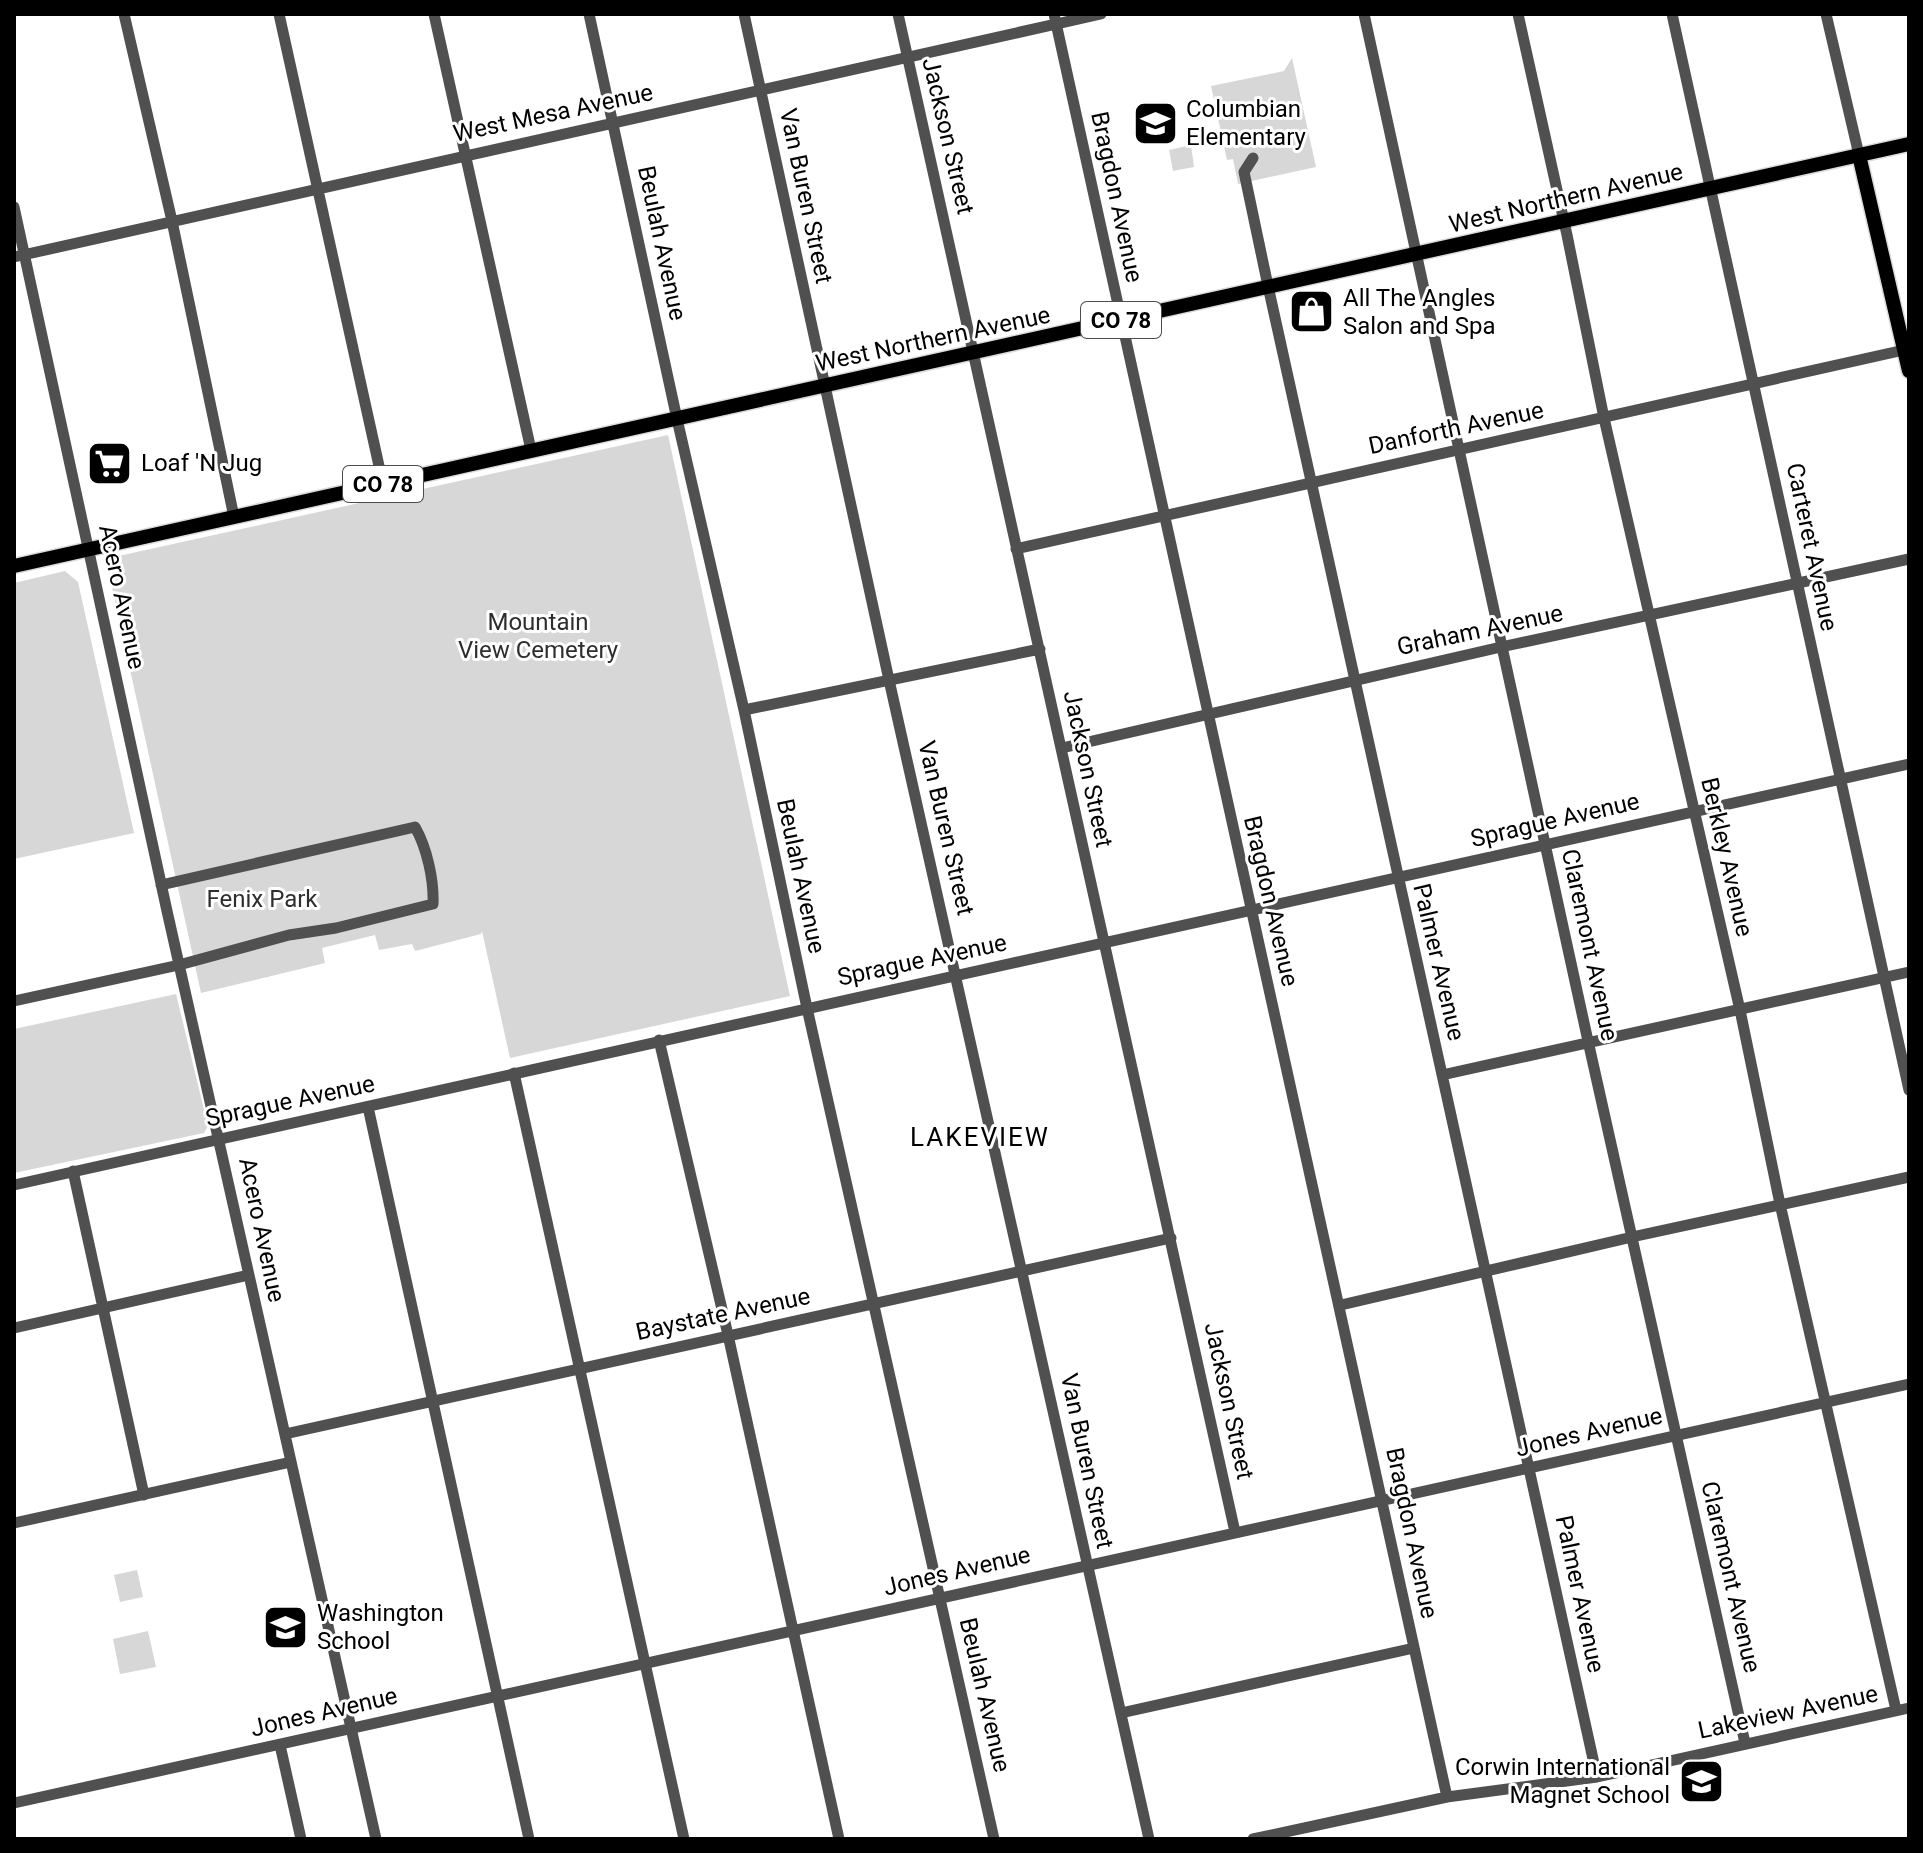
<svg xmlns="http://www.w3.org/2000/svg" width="1923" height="1853" viewBox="0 0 1923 1853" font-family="Roboto,sans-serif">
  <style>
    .green { fill: #d7d7d7 }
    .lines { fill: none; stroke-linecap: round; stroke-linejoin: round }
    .major-casing { stroke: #dbdbdb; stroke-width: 17 }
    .minor { stroke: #505050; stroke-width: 11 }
    .major { stroke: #000; stroke-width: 14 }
    .labels { text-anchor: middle; stroke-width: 6; stroke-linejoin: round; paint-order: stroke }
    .shield { fill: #fff; stroke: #4c4c4c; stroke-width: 2 }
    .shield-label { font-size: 22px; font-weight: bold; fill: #000 }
    .poi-label { font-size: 24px; fill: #000; stroke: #fff; text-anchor: start }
    .street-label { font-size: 24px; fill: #000; stroke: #fff }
    .park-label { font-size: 24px; fill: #2e2e2e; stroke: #fff }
    .neighbourhood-label { font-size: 26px; letter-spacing: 2px; fill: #000; stroke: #fff }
  </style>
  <rect width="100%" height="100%" fill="#fff"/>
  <path class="green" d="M1292,58L1316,167L1238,184L1233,159L1227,160L1211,86L1284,71Z
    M1191,145L1194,167L1173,171L1169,150Z
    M668,435L790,996L510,1058L482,931L481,934L415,951L412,944L379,950L375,935L322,948L325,963L201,993L108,569L114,557Z
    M65,571L78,582L134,833L14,859V583Z
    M176,994L208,1126L204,1133L14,1173V1029Z
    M137,1570L143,1597L120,1602L114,1575Z
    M148,1631L156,1667L120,1674L113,1639Z"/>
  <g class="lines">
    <defs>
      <path id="major" d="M1859,155L1909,371
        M14,566L1909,144"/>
    </defs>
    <use href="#major" class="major-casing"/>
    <path class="minor" d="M124,14L172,221L234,517
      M279,14L383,484
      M434,14L531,450
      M589,14L677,419L744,710L807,1008L994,1839
      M744,14L889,680L1149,1839
      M898,14L1235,1532
      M1054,14L1447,1797
      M1364,14L1588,1041L1745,1743
      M1518,14L1567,235L1604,418L1740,1010L1780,1204L1896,1710
      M1672,14L1909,1090
      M1826,14L1859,155
      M1253,158L1244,172L1268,286L1597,1777
      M14,207L167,911L376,1839
      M14,257L1101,14
      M1016,549L1904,350
      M744,710L1040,649
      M1062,748L1501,647L1909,559
      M14,1001L179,965L289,935L336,928L433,904C434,880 427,848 415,827L161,885
      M659,1040L728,1335L839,1839
      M514,1073L684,1839
      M1442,1075L1909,972
      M368,1107L529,1839
      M73,1171L144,1495
      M14,1185L1909,764
      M1341,1305L1632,1237L1909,1177
      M14,1328L249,1275
      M285,1434L1171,1238
      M14,1523L291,1462
      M1121,1713L1414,1648
      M280,1745L301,1839
      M14,1803L1909,1384
      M1253,1839L1447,1797L1597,1777L1909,1708"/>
    <use href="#major" class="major"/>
  </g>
  <defs>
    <symbol id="school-square" viewBox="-11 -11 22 22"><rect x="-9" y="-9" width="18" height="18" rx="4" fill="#000" stroke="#fff"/><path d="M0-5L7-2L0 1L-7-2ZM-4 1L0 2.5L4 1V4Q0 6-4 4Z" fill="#fff"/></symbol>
    <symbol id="shop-square" viewBox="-11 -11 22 22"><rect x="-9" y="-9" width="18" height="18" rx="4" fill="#000" stroke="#fff"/><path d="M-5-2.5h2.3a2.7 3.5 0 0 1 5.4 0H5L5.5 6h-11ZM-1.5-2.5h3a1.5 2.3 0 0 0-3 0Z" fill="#fff"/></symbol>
    <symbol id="supermarket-square" viewBox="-11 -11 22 22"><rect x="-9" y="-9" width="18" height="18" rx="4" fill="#000" stroke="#fff"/><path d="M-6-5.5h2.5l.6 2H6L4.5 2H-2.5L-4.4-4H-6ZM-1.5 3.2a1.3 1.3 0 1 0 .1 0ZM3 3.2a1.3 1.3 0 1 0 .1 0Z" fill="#fff"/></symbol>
  </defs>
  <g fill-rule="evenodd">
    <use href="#school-square" x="1130" y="98" width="51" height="51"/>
    <use href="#shop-square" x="1286" y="286" width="51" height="51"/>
    <use href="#supermarket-square" x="84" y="438" width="51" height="51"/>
    <use href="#school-square" x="260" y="1602" width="51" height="51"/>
    <use href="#school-square" x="1676" y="1756" width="51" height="51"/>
  </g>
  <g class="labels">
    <g class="shield">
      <rect x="1081" y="302" width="80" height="36" rx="6"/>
      <rect x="343" y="466" width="80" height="36" rx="6"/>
    </g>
    <g class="shield-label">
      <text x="1121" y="328">CO 78</text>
      <text x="383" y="492">CO 78</text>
    </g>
    <g class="poi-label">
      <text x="1186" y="117">Columbian<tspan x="1186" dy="28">Elementary</tspan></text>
      <text x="1343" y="306">All The Angles<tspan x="1343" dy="28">Salon and Spa</tspan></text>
      <text x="141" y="471">Loaf 'N Jug</text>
      <text x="317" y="1621">Washington<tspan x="317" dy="28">School</tspan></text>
      <text x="1670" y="1775" text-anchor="end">Corwin International<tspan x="1670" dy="28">Magnet School</tspan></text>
    </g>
    <g class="street-label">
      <text transform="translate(553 113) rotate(-12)" y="8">West Mesa Avenue</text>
      <text transform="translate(948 136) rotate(77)" y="8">Jackson Street</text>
      <text transform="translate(806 196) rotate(78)" y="8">Van Buren Street</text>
      <text transform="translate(1117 197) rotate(78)" y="8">Bragdon Avenue</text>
      <text transform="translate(1566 198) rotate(-13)" y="8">West Northern Avenue</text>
      <text transform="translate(662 243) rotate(78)" y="8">Beulah Avenue</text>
      <text transform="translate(933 339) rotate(-12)" y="8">West Northern Avenue</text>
      <text transform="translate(1456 428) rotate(-12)" y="8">Danforth Avenue</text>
      <text transform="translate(1812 547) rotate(78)" y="8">Carteret Avenue</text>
      <text transform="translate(122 597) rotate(78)" y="8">Acero Avenue</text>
      <text transform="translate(1480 630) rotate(-12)" y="8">Graham Avenue</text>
      <text transform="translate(1088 769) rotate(78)" y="8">Jackson Street</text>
      <text transform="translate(1555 820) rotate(-13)" y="8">Sprague Avenue</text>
      <text transform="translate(946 828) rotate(77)" y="8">Van Buren Street</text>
      <text transform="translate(1727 857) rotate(77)" y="8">Berkley Avenue</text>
      <text transform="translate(801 876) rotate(78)" y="8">Beulah Avenue</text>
      <text transform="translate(1271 901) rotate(77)" y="8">Bragdon Avenue</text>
      <text transform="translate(1590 945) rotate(78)" y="8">Claremont Avenue</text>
      <text transform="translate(922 960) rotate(-12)" y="8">Sprague Avenue</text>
      <text transform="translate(1439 962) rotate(77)" y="8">Palmer Avenue</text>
      <text transform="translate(290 1101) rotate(-12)" y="8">Sprague Avenue</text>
      <text transform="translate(262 1230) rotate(78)" y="8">Acero Avenue</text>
      <text transform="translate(723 1314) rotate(-12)" y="8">Baystate Avenue</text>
      <text transform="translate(1229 1401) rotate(78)" y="8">Jackson Street</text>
      <text transform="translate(1589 1432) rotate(-13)" y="8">Jones Avenue</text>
      <text transform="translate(1087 1461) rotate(78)" y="8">Van Buren Street</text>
      <text transform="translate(1412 1533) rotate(78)" y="8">Bragdon Avenue</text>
      <text transform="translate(957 1571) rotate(-13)" y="8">Jones Avenue</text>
      <text transform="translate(1731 1577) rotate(77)" y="8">Claremont Avenue</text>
      <text transform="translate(1580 1594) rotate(78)" y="8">Palmer Avenue</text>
      <text transform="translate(985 1695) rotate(77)" y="8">Beulah Avenue</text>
      <text transform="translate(324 1712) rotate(-13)" y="8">Jones Avenue</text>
      <text transform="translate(1788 1712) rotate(-12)" y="8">Lakeview Avenue</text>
    </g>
    <g class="park-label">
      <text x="538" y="630">Mountain<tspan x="538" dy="28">View Cemetery</tspan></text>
      <text x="262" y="907">Fenix Park</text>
    </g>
    <g class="neighbourhood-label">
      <text x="980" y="1146">LAKEVIEW</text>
    </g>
  </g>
  <rect width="1923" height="1853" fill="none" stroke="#000000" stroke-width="32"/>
</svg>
